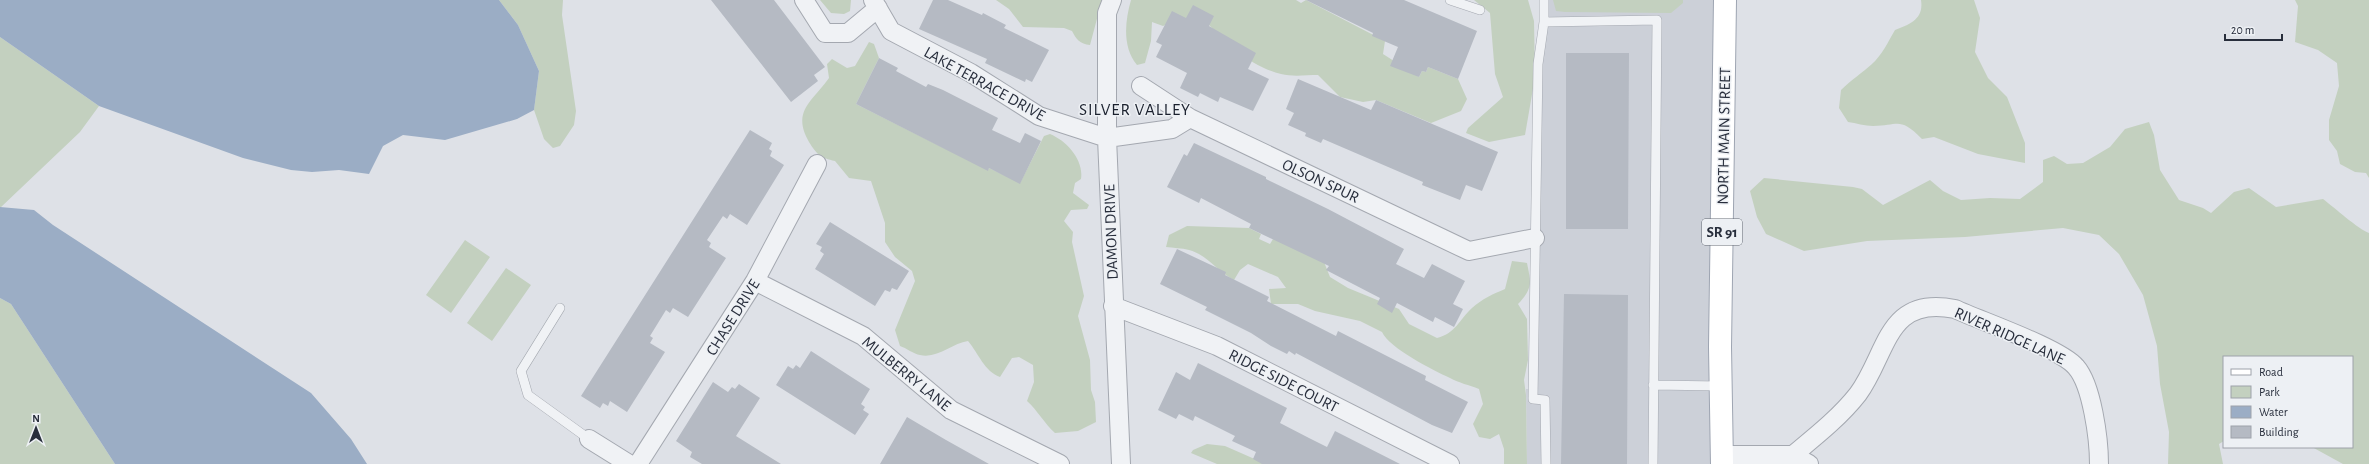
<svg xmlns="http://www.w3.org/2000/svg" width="2369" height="464" viewBox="0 0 2369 464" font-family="'Alegreya Sans',sans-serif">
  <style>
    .built { fill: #ccd0d8 }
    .green { fill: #c3d0bf }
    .water { fill: #9badc5 }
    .building { fill: #b5bac3 }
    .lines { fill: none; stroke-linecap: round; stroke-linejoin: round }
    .lane-casing { stroke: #a4a8b0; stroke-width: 10 }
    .street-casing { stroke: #a4a8b0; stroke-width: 20 }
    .primary-casing { stroke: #9ea5b2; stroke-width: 24 }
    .lane { stroke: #f0f2f5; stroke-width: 9 }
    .street { stroke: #f0f2f5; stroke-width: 18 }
    .primary { stroke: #fff; stroke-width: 22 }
    .labels { text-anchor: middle; stroke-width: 3; stroke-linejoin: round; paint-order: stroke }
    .shield { fill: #edf0f4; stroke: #636873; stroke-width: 1 }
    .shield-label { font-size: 15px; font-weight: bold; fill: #282e3c }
    .street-label { font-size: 16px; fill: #282e3c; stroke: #edf0f4 }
    .neighbourhood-label { font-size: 17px; letter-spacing: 1px; fill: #1a202d; stroke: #edf0f4 }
  </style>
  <rect width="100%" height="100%" fill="#dee1e7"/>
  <path class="built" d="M1544,0H1725L1722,464H1527L1526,389H1533Z"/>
  <path class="green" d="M499,0H563L562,15L576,111L574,125L560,146L553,148L544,139L534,110L539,71L518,25Z
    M820,0H851L850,11L844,14L831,13Z
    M996,0H1102L1090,45C1080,44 1076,39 1072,31L1064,28L1023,27L1009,9Z
    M1131,0H1296L1301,3L1306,0L1385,41L1383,54L1419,77L1422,71L1426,72L1428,67L1458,79L1467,99L1461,111L1431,123L1376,100L1363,102L1340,97L1318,75C1306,75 1293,77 1281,74C1251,67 1227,43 1206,22L1177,20L1163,26L1152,22L1151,41L1145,63L1137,65C1122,47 1125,21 1131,0Z
    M1474,0H1528L1534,21L1535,77L1525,135L1489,142L1466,133L1468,128L1503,97L1495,74L1490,13Z
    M1553,0H1683V3L1671,13L1565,12L1556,11Z
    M1921,0H1974L1980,18L1975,52L1988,78L2007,97L2025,143V163L1978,154L1934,137L1922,139C1899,116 1899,126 1873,126C1865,126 1856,123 1848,122L1839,108L1841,90C1851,80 1862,73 1872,64C1882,55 1888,42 1895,30C1910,24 1924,19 1921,0Z
    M2295,0H2369V178L2366,173L2355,172L2340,164L2337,151L2329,140V120L2339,86L2337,63L2318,50L2295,42L2298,6Z
    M0,37L99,106L80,132L0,208Z
    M869,42L874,44L879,58L856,104L988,170L989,168L1020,183L1044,136L1050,134C1067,141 1084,160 1081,179L1075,183L1073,193L1089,205L1087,209L1071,210L1064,221L1073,232L1072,242L1084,296L1078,316L1090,360L1091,390L1095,402L1096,422L1078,431L1055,433C1044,423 1038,411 1027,401L1034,382L1033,365L1019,357L1012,358L1000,377C984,371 979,354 968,341C952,343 938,359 920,355C914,354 906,348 900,346L895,330L915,281L912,271L895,257L885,242V223L871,181L849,178L835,161C821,158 817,155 809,142C791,111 813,101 829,78L827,64L832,59L847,68L855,66Z
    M2149,122L2154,135L2160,170L2179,200L2203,208L2211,213L2234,192L2249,188L2276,207L2323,199C2335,208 2358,229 2369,233V464H2343L2312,447H2352V357H2224V441L2219,444L2223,464H2168L2169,432L2160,384L2157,346L2143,295L2119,254L2099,235L2063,228L1965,237L1867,241L1804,251L1766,234L1757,217L1750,191L1764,178L1853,187L1862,189L1883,205L1930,180L1943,191L1961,200L1990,198L2020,199L2043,182V160L2054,156L2067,164L2083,163L2110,147L2125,129Z
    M1187,226L1249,228L1261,234L1259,239L1270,244L1273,239L1320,252L1330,277L1348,288L1399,309L1409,324L1437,338C1456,333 1459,320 1472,308C1482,299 1493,294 1505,289L1512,261L1527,263C1531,283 1533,288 1518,304L1527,319L1528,360L1524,380L1526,395L1527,464H1504V449L1499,434L1490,439L1479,437L1473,424L1483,404L1479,389C1469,385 1459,383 1450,378C1433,370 1389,348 1382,332L1360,321L1315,311L1298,304H1271L1269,289L1286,288L1278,277L1248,264L1240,270L1234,280C1218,272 1206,254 1189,250C1182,248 1173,248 1166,247L1169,235Z
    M465,240L490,257L451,313L426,295Z
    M506,268L531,285L492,341L467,323Z
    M0,298L11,304L115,464H0Z
    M1207,444L1225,446L1266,464H1217L1191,453L1193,450Z"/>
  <path class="water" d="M0,0H499L518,25L539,71L534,110L517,119L445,140L403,135L383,146L369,174L339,170L312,172L291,170L243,158L99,106L0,37Z
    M0,207L34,210L53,225L311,393L351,439L367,464H115L11,304L0,298Z"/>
  <path class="building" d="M711,0H774L825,67L814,75L818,81L791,102Z
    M933,0H948L982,15L983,13L1006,25L1004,28L1049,50L1032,82L1026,79L1025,82L985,63L987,59L919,29Z
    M1306,0H1404L1477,31L1458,79L1428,67L1426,72L1422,71L1419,77L1390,66L1398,47L1372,36L1373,33Z
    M1193,5L1214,16L1209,26L1256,53L1248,69L1269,79L1253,111L1220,97L1218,102L1200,93L1198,97L1180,88L1187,73L1156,57L1162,45L1156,42L1172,11L1186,18Z
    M1566,53H1629L1628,229H1566Z
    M879,58L898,68L896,71L926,87L928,84L943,90L998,118L992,130L1020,143L1025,133L1041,141L1020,184L989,168L988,171L856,104Z
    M1298,79L1371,110L1376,100L1498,152L1482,191L1466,185L1460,200L1422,185L1423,182L1323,139L1321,143L1305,136L1306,133L1288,125L1294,113L1286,109Z
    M750,130L772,143L769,149L772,151L770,156L784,165L747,225L730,214L727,219L723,216L707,240L711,243L709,247L726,258L688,317L673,308L670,313L666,310L650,336L653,338L650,343L665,352L627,412L610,401L608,406L603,403L600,408L581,396Z
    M1194,143L1266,177V179L1328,209L1404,249L1396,264L1424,278L1432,264L1465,281L1453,304L1463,309L1454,327L1435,317L1433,322L1397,303L1392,313L1377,304L1380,298L1326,270L1329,266L1249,228L1251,224L1201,198L1199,203L1167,187L1184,154L1187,156Z
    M830,222L909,271L897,290L892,288L890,292L885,290L875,306L815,269L824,254L820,251L822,247L816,244Z
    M1177,249L1226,272L1225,275L1269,297L1267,301L1336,336L1338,331L1426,376L1425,380L1468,402L1452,433L1432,425L1296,353L1295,355L1289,351L1287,354L1271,346L1251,333L1205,310L1207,307L1160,284Z
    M1564,294L1628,295L1627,464H1561Z
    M811,351L870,389L861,404L865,407L863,410L869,414L855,435L776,385L788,366L793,369L796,365L800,368Z
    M1198,363L1287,408L1280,423L1309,438L1327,447L1335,431L1400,464H1262L1253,459L1256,452L1232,441L1235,436L1195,416L1193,421L1179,414L1176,419L1158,410L1176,372L1190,380Z
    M713,382L728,392L732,387L735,389L739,384L760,398L736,436L781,464H702L690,457L692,452L676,441Z
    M907,417L946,440L989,464H880Z"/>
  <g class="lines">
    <defs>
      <path id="lane" d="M1450,0L1480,10
        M1544,0V22L1657,20L1653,464
        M1544,22L1538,64L1533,399L1545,400L1546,464
        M560,308L521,371L528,395L589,439
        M1653,385L1720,386"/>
      <path id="street" d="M804,0L825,33H848L878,8
        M873,0L891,31L971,73L1039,116L1107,138L1172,129L1190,118L1469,251L1535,238
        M1112,0L1107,13V138L1121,464
        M1141,86L1190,118
        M755,281L863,336L951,410L1060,464
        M1113,306L1217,346L1450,464
        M589,439L629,464
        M1721,455H1793
        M638,464L755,281L817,164
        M1809,464L1793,455C1816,436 1840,417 1858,394C1888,353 1886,295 1955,309C1981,321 2060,348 2076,367C2092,385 2099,439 2099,464"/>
      <path id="primary" d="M1722,464L1720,347L1725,0"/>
    </defs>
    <use href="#lane" class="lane-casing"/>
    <use href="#street" class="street-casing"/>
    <use href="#primary" class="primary-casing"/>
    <use href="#lane" class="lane"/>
    <use href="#street" class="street"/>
    <use href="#primary" class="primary"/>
  </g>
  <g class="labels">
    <rect class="shield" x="1702" y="219" width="40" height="26" rx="3"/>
    <g class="shield-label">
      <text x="1722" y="237">SR 91</text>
    </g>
    <g class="street-label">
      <text transform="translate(985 83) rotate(29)" y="6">LAKE TERRACE DRIVE</text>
      <text transform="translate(1723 136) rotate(-89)" y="6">NORTH MAIN STREET</text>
      <text transform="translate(1321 180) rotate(25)" y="6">OLSON SPUR</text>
      <text transform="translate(1110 232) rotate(-92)" y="6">DAMON DRIVE</text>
      <text transform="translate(732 317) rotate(-58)" y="6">CHASE DRIVE</text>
      <text transform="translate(2010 335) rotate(24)" y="6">RIVER RIDGE LANE</text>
      <text transform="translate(907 373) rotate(39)" y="6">MULBERRY LANE</text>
      <text transform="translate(1284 380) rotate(27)" y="6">RIDGE SIDE COURT</text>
    </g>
    <g class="neighbourhood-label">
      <text x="1135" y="115">SILVER VALLEY</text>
    </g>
  </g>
  <rect x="2223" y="356" width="130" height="92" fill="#edf0f4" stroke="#9ea2aa"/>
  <rect x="2231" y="369" width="20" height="6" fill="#ffffff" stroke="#9ea2aa"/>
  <text x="2259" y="376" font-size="12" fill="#282e3c">Road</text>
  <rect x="2231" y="386" width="20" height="12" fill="#c3d0bf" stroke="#9ea2aa"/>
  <text x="2259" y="396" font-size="12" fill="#282e3c">Park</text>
  <rect x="2231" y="406" width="20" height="12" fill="#9badc5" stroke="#9ea2aa"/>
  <text x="2259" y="416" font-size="12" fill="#282e3c">Water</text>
  <rect x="2231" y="426" width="20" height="12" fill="#b5bac3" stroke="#9ea2aa"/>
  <text x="2259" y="436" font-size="12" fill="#282e3c">Building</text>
  <g transform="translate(36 428)" stroke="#edf0f4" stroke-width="3" paint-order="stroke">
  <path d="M0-3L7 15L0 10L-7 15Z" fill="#282e3c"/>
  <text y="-6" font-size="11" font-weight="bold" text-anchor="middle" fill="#282e3c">N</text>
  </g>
  <path d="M2225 34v6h57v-6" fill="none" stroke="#282e3c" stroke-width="2"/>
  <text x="2231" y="34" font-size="12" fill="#282e3c" stroke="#edf0f4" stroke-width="3" paint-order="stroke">20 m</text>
</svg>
